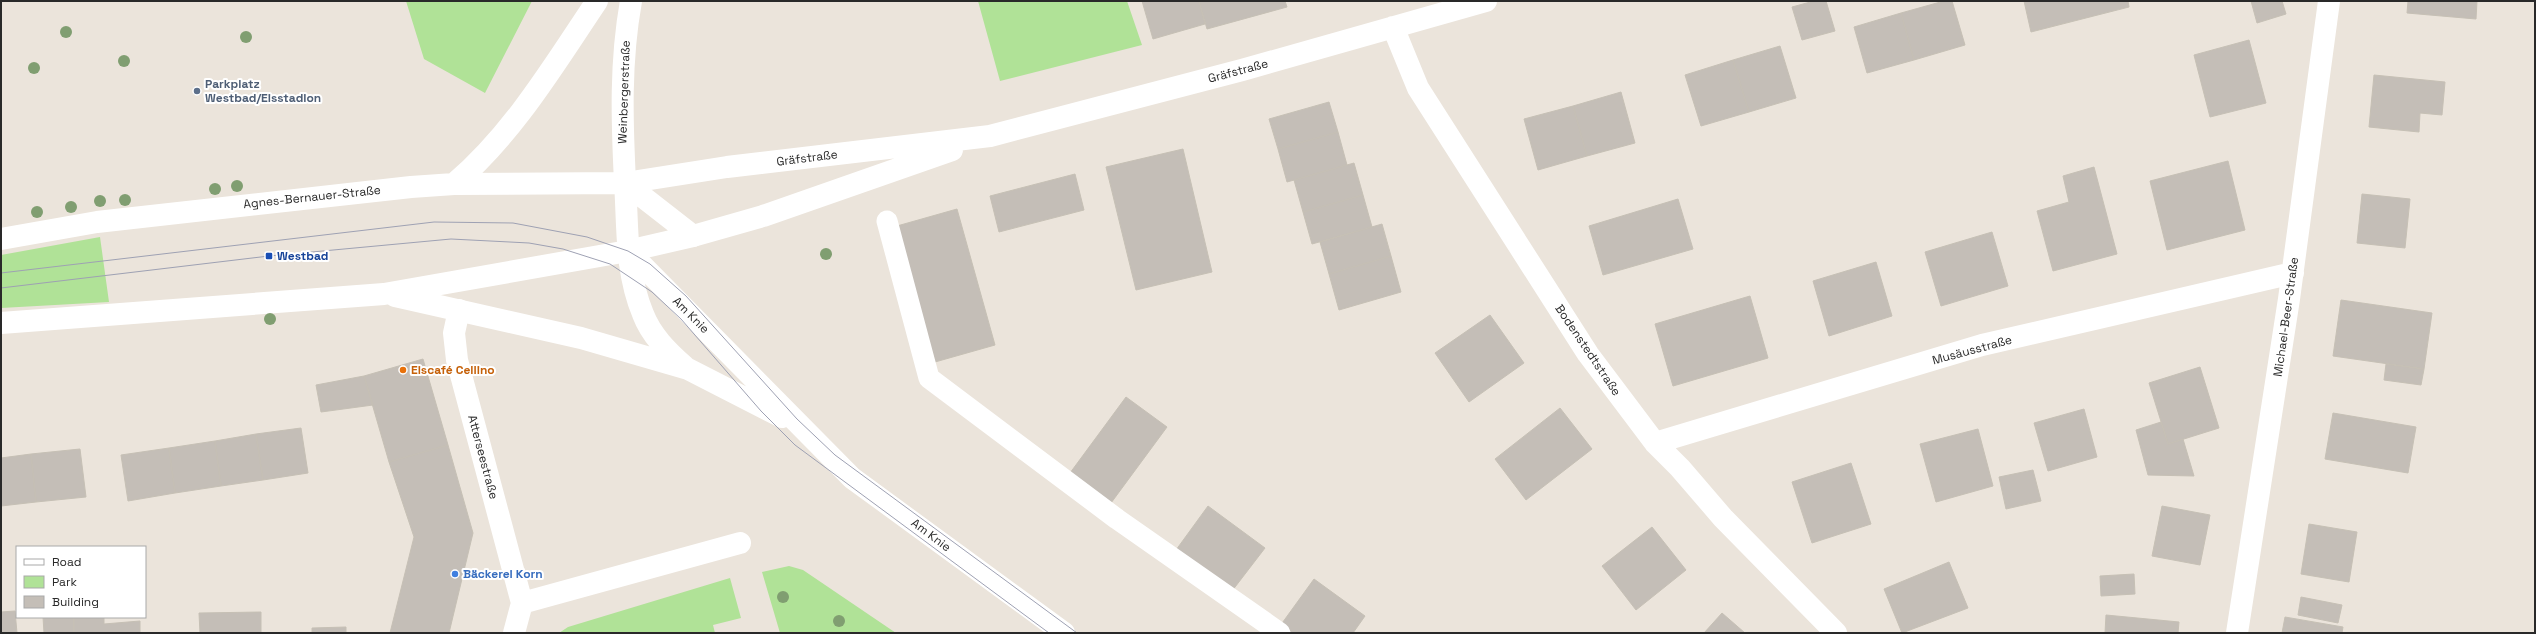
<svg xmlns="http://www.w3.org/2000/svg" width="2536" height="634" viewBox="0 0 2536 634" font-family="'Space Grotesk',sans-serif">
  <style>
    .green { fill: #b0e297 }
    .building { fill: #c4beb7; stroke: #c6c0b5 }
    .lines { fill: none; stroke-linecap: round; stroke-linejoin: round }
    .lane { stroke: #fff; stroke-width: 21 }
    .street { stroke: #fff; stroke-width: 22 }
    .secondary { stroke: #fff; stroke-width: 22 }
    .tram { stroke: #9ea1b3; stroke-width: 1 }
    .tree { fill: #809e71 }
    .service-dot { fill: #5c6f8a; stroke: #fff; stroke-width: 1.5 }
    .transit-dot { fill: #1a4fb4; stroke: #fff; stroke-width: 1.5 }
    .food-dot { fill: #e8710a; stroke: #fff; stroke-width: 1.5 }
    .shop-dot { fill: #3f7fe0; stroke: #fff; stroke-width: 1.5 }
    .labels { text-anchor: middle; stroke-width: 4; stroke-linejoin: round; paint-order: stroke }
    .street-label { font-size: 12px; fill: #292929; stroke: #fff }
    .service-label { font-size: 12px; font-weight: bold; fill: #4e5e75; stroke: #fff; text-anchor: start }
    .transit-label { font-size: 12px; font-weight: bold; fill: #164399; stroke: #fff; text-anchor: start }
    .food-label { font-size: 12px; font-weight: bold; fill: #c56008; stroke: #fff; text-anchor: start }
    .shop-label { font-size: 12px; font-weight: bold; fill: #366cbe; stroke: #fff; text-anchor: start }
  </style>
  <rect width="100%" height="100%" fill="#ebe4db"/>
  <path class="green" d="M406,1H532L485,93L424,59Z
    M978,1H1127L1142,45L1000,81Z
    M100,237L109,302L1,308V255Z
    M789,566L803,570L896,633H780L762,572Z
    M730,578L741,618L713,625L715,633H559L568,627Z"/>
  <path class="building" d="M1142,1H1199L1205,24L1153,39Z
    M1199,1H1285L1287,7L1207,29Z
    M1814,1H1826L1835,31L1802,40L1792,7Z
    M1944,1H1952L1965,45L1914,60L1901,13Z
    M2024,1H2128L2129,7L2031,32Z
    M2251,1H2282L2286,14L2257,23Z
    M2408,1H2477L2476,19L2407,13Z
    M1901,13L1914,60L1867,73L1854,27Z
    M2249,40L2266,103L2210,117L2194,55Z
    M1780,46L1796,98L1749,112L1733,60Z
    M1733,60L1749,112L1701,126L1685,75Z
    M2374,75L2445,82L2442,115L2420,113L2419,132L2369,127Z
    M1621,92L1635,143L1587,156L1573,106Z
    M1329,102L1338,132L1278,149L1269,119Z
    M1573,106L1587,156L1538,170L1524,119Z
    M1338,132L1347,165L1287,182L1278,149Z
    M1183,149L1212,272L1136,290L1106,167Z
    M2228,161L2245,230L2167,250L2150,181Z
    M1354,163L1363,195L1303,212L1294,180Z
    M2094,167L2117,254L2053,271L2037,211L2069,202L2063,176Z
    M1075,174L1084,210L999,232L990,196Z
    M2362,194L2410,199L2405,248L2357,243Z
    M1363,195L1372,227L1312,244L1303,212Z
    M1678,199L1693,249L1603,275L1589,226Z
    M957,209L995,345L935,362L897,226Z
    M1382,224L1391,256L1329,274L1320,242Z
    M1992,232L2008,286L1941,306L1925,252Z
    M1391,256L1401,292L1339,310L1329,274Z
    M1876,262L1892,316L1829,336L1813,281Z
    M1750,296L1768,358L1673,386L1655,324Z
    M2341,300L2432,313L2424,369L2333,356Z
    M1490,315L1524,363L1469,402L1435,353Z
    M423,359L448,445L389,462L364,376Z
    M2386,364L2424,369L2421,385L2384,380Z
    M2200,367L2219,428L2168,444L2149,383Z
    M364,376L373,405L321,412L316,385Z
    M1126,397L1167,427L1111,503L1070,473Z
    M1560,408L1592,449L1526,500L1495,459Z
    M2084,409L2097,457L2048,471L2034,423Z
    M2333,413L2416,427L2408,473L2325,459Z
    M2161,422L2168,444L2183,439L2194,476L2148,475L2136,430Z
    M301,428L308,473L263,480L256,434Z
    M1978,429L1993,486L1936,502L1920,444Z
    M256,434L263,480L221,486L215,441Z
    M215,441L221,486L175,493L169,448Z
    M448,445L473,533L449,633H390L414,537L389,462Z
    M169,448L175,493L128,501L121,455Z
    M80,449L86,497L36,502L31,454Z
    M31,454L36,502L1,506V458Z
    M1851,463L1871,524L1812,543L1792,482Z
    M2033,470L2041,501L2006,509L1999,477Z
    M1208,506L1265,548L1232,591L1176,550Z
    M2162,506L2210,515L2200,565L2152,556Z
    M2309,524L2357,532L2349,582L2301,574Z
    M1652,527L1686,570L1636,610L1602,566Z
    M1949,562L1968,608L1902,633L1884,589Z
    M2134,574L2135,594L2101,596L2100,576Z
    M1314,579L1365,616L1353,633H1289L1280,626Z
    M2301,597L2342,605L2338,623L2298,615Z
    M15,611L17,633H1V612Z
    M261,612V633H200L199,613Z
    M1722,613L1745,633H1704Z
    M2106,615L2179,622L2178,633H2105Z
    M43,617H74V633H44Z
    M74,617H104V624L140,621V633H74Z
    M2285,617L2343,627L2342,633H2282Z
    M346,627V633H312V628Z"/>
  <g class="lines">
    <path class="lane" d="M887,221L929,378L1117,519L1280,633"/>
    <path class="street" d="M1393,27L1418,88L1588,354L1655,443L1680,468L1723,518L1836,633
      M625,183L727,167L990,136L1242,70L1486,1
      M693,236L763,216L952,150
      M459,310L454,333L457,360L522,603L514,633
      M1655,443L1982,345L2293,273
      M522,603L740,543
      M2237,633L2289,299L2329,1"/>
    <path class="secondary" d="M631,1C620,62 622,121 625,182C628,227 625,271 643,314C651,335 667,351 684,366
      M625,183L693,236
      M454,184C513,134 554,65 597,1
      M1,239L97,222L411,187L454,184L625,183
      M628,251L852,478L1064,633
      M395,296L581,338L688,369L782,417
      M1,323L384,294L628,251L693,236"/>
    <path class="tram" d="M1,273L434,222L513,223L587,237L628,251L650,264L686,296L797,419L835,455L1077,633
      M1,288L269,256L451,239L529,243L563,249L610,264L652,292L681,319L761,411L795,445L1049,633"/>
  </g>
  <g class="tree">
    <circle cx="66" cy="32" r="6"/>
    <circle cx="246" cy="37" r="6"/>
    <circle cx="124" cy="61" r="6"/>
    <circle cx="34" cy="68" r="6"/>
    <circle cx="237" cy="186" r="6"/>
    <circle cx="215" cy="189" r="6"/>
    <circle cx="125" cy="200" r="6"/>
    <circle cx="100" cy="201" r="6"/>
    <circle cx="71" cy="207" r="6"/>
    <circle cx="37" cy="212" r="6"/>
    <circle cx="826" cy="254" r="6"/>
    <circle cx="270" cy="319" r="6"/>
    <circle cx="783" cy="597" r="6"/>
    <circle cx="839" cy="621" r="6"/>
  </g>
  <circle class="service-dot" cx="197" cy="91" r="4"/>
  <rect class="transit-dot" x="265" y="252" width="8" height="8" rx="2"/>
  <circle class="food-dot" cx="403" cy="370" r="4"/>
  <circle class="shop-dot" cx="455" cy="574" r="4"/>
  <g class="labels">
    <g class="street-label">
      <text transform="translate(1238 71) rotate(-15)" y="4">Gräfstraße</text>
      <text transform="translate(624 92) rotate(-88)" y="4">Weinbergerstraße</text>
      <text transform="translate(807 158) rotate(-7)" y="4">Gräfstraße</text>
      <text transform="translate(312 197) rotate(-6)" y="4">Agnes-Bernauer-Straße</text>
      <text transform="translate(691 315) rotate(45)" y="4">Am Knie</text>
      <text transform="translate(2286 317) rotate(-82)" y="4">Michael-Beer-Straße</text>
      <text transform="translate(1588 350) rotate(56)" y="4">Bodenstedtstraße</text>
      <text transform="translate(1972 350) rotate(-15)" y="4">Musäusstraße</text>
      <text transform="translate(483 457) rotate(75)" y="4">Atterseestraße</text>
      <text transform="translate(931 535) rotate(37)" y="4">Am Knie</text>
    </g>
    <g class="service-label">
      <text x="205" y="88">Parkplatz<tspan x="205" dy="14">Westbad/Eisstadion</tspan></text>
    </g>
    <g class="transit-label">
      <text x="277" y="260">Westbad</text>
    </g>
    <g class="food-label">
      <text x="411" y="374">Eiscafé Cellino</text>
    </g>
    <g class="shop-label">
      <text x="463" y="578">Bäckerei Korn</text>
    </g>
  </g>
  <rect width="2536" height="634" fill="none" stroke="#292929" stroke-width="4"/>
  <rect x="16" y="546" width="130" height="72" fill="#ffffff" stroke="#a9a9a9"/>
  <rect x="24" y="559" width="20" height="6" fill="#ffffff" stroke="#a9a9a9"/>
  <text x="52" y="566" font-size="12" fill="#292929">Road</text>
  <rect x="24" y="576" width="20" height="12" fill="#b0e297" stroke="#a9a9a9"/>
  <text x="52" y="586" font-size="12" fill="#292929">Park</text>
  <rect x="24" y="596" width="20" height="12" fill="#c4beb7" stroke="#a9a9a9"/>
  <text x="52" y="606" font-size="12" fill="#292929">Building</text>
</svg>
